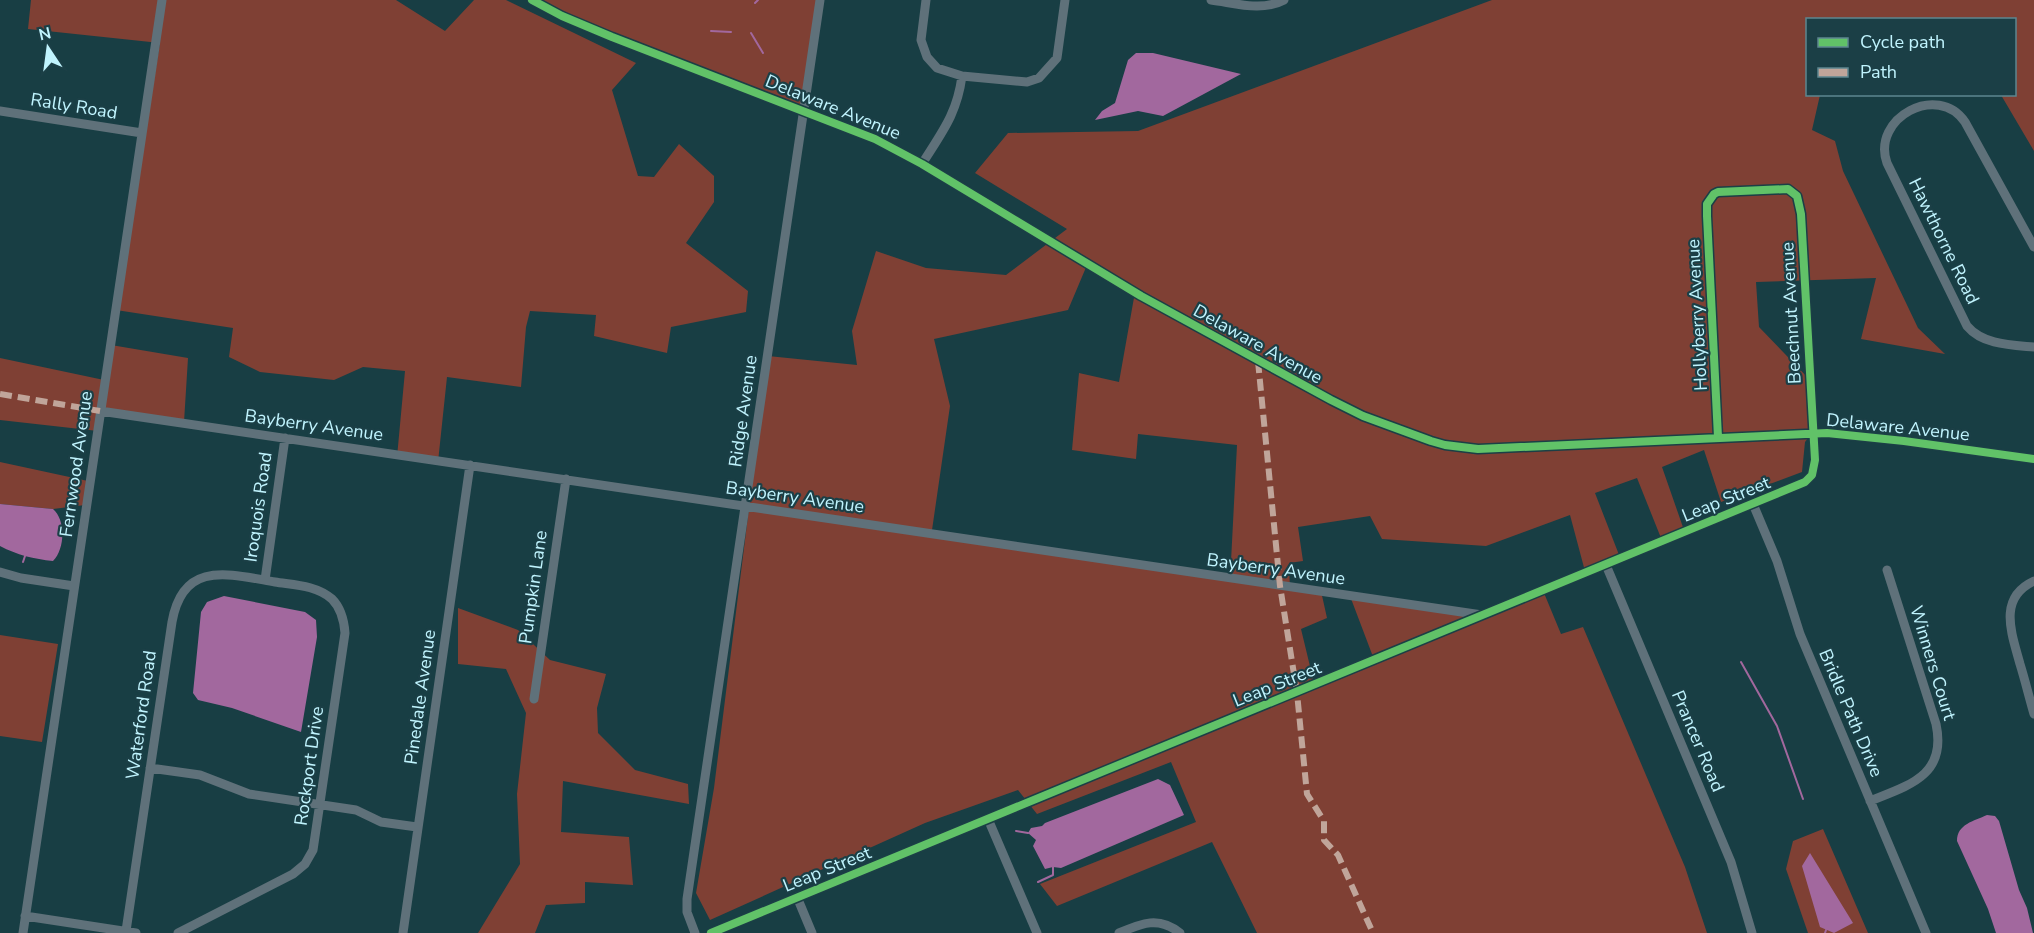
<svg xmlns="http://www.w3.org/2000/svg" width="2034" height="933" viewBox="0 0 2034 933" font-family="'Nunito Sans',sans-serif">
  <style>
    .green { fill: #7f4034; fill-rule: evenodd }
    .water { fill: #a2689e }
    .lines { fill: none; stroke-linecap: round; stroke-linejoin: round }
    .stream { stroke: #a2689e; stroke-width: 2 }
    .minor { stroke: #5f717a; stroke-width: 9 }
    .quiet { stroke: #c0a59a; stroke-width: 6; stroke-dasharray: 12 6; stroke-linecap: butt }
    .cycleway-casing { stroke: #1b3f46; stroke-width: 11 }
    .cycleway { stroke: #61c268; stroke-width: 8 }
    .labels { text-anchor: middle; stroke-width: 4.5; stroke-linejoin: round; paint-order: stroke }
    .street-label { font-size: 18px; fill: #c0f4fe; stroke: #1b3f46 }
  </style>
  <rect width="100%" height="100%" fill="#183e44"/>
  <path class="green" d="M31,0H396L445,31L474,0H506L636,63L612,90L638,176L654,177L679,144L714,176V202L686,243L748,291L746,312L671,327L667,353L594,336L596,315L530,311L526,327L521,387L447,377L438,462L397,457L405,371L363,367L334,380L260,372L229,357L233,328L116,310L160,43L28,29Z
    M532,0H820L803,110Z
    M1492,0H2034V151L2001,95L2014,94V20H1808V94L1820,95L1812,130L1835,141L1843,171L1918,328L1945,354L1861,339L1876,278L1756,282L1759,327L1810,380L1812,433L1805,442L1802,472L1721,502L1704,450L1662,467L1685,533L1663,543L1637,478L1595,493L1621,560L1586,575L1570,515L1486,546L1382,539L1370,516L1298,527L1303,561L1289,563L1290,591H1321L1327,618L1301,629L1315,687L1375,662L1350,596L1489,615L1544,593L1561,634L1583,627L1685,867L1707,933H1257L1212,842L1057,906L1040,884L1196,822L1171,762L1037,814L1018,790L925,823L710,920L696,893L714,788L768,356L857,365L852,331L876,251L926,268L1006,275L1067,229L975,173L1008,133L1138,131ZM1087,265L1135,292L1119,382L1079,373L1072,450L1136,459L1138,434L1237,445L1230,581L931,537L950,406L934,339L1068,310Z
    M111,345L188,358L184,422L100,412L98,431L0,420V358L104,380Z
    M0,462L88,481L85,505L53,509L0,504Z
    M458,608L518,630L550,660L606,674L597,708L598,733L635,770L688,784L689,804L563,781L561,832L629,837L633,885L585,882V903L546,905L535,933H478L520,864L517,794L526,713L506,669L458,664Z
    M0,635L58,644L42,742L0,736Z
    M1823,829L1868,933H1808L1786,869L1793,841Z"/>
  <path class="water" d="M1136,53H1153L1241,74L1163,116L1138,111L1095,120L1102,111L1115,103L1128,60Z
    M0,504L53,509C66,520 65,549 53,561C34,559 17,555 0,546Z
    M224,596L305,612L316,620L317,637L301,732L232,708L198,700L193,693L201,612L207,602Z
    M1158,779L1170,785L1184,815L1061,868L1053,867L1045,869L1033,846L1036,840L1028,833L1031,828L1042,826L1045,823Z
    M1987,815L1995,816L1999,821L2019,890L2027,908L2033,933H1996L1988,909L1957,841C1957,824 1974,821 1987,815Z
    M1810,853L1853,923L1834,933L1820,927L1802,866Z"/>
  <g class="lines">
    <path class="stream" d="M755,3L758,0
      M711,31L731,32
      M751,33L763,53
      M23,562L25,556
      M1741,662L1777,726L1803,799
      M1016,831L1028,833
      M1038,882L1053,875V867
      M1825,933L1826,930"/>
    <path class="minor" d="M532,0L562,16L612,37L875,139L922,164L1141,296L1331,400L1363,416L1431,441L1445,445L1478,449L1827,433L1904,441L2034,459
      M926,0L921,40L927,57L937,68L962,76L1027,82L1039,78L1057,58L1065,0
      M1211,0C1235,3 1262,12 1284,0
      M0,111L142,133
      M922,164C942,132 957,114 962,76
      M2034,247L1965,122C1938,82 1871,118 1887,163L1967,326C1983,345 2011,345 2034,347
      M100,411L1482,615
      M1753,504L1777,561L1800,634L1926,933
      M1606,565L1731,862L1752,933
      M0,572L21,578L74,586
      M265,580L285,438
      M2034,581C1997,598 2012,634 2020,664C2025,680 2029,697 2034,714
      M534,699L566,479
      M150,768L200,775L249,794L356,810L381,822L417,827
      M1870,801C1910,785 1947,775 1936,724L1887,570
      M988,819L1037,933
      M797,897L812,933
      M25,916L136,933
      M126,931L172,622C183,560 228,574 275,582C294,585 316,585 332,599C341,608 344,620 345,633L313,850L305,864L293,874L178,933
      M23,933L162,0
      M403,933L470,465
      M695,933L687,912V899L820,0
      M711,933L1805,482L1812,475L1815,460L1801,214L1797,196L1788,189L1718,192L1714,194L1707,204V216L1718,437
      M1119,933C1142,923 1159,916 1180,933"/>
    <path class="quiet" d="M1258,361L1280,586L1297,693L1307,794L1324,821V840L1338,855L1373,933
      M0,394L100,411"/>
    <defs>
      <path id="cycleway" d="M532,0L562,16L612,37L875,139L922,164L1141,296L1331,400L1363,416L1431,441L1445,445L1478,449L1827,433L1904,441L2034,459
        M711,933L1805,482L1812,475L1815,460L1801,214L1797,196L1788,189L1718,192L1714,194L1707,204V216L1718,437"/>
    </defs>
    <use href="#cycleway" class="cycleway-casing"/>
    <use href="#cycleway" class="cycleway"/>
  </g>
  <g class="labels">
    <g class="street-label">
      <text transform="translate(74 106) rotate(9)" y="6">Rally Road</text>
      <text transform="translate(833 107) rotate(22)" y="6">Delaware Avenue</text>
      <text transform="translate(1944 241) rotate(64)" y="6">Hawthorne Road</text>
      <text transform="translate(1791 313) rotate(-93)" y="6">Beechnut Avenue</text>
      <text transform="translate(1697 315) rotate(-93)" y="6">Hollyberry Avenue</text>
      <text transform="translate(1258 344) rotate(29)" y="6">Delaware Avenue</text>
      <text transform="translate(743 411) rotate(-82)" y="6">Ridge Avenue</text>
      <text transform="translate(314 425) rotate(8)" y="6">Bayberry Avenue</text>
      <text transform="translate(1898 427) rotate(6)" y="6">Delaware Avenue</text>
      <text transform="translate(76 464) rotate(-82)" y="6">Fernwood Avenue</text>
      <text transform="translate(795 497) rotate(8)" y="6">Bayberry Avenue</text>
      <text transform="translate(1726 499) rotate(-22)" y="6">Leap Street</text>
      <text transform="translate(258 507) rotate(-82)" y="6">Iroquois Road</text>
      <text transform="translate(1276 569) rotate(8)" y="6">Bayberry Avenue</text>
      <text transform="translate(533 587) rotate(-82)" y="6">Pumpkin Lane</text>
      <text transform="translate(1933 663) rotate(73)" y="6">Winners Court</text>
      <text transform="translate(1277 684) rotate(-22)" y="6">Leap Street</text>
      <text transform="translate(420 697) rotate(-82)" y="6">Pinedale Avenue</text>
      <text transform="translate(1851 713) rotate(67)" y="6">Bridle Path Drive</text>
      <text transform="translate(141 715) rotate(-82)" y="6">Waterford Road</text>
      <text transform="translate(1698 741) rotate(67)" y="6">Prancer Road</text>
      <text transform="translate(309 766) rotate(-82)" y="6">Rockport Drive</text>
      <text transform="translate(827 869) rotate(-22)" y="6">Leap Street</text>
    </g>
  </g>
  <rect x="1806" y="18" width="210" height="78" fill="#1b3f46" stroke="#5d8790" stroke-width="1.5"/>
  <rect x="1818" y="38" width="30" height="9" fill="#61c268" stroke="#5d8790" stroke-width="1.5"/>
  <text x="1860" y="48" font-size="18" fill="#c0f4fe">Cycle path</text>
  <rect x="1818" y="68" width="30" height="9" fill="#c0a59a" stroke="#5d8790" stroke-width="1.5"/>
  <text x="1860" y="78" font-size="18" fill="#c0f4fe">Path</text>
  <g transform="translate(48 48) rotate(347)" stroke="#1b3f46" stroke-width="4.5" paint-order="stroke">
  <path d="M0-4.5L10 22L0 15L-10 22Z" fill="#c0f4fe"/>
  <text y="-9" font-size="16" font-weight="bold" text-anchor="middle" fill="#c0f4fe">N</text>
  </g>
</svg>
